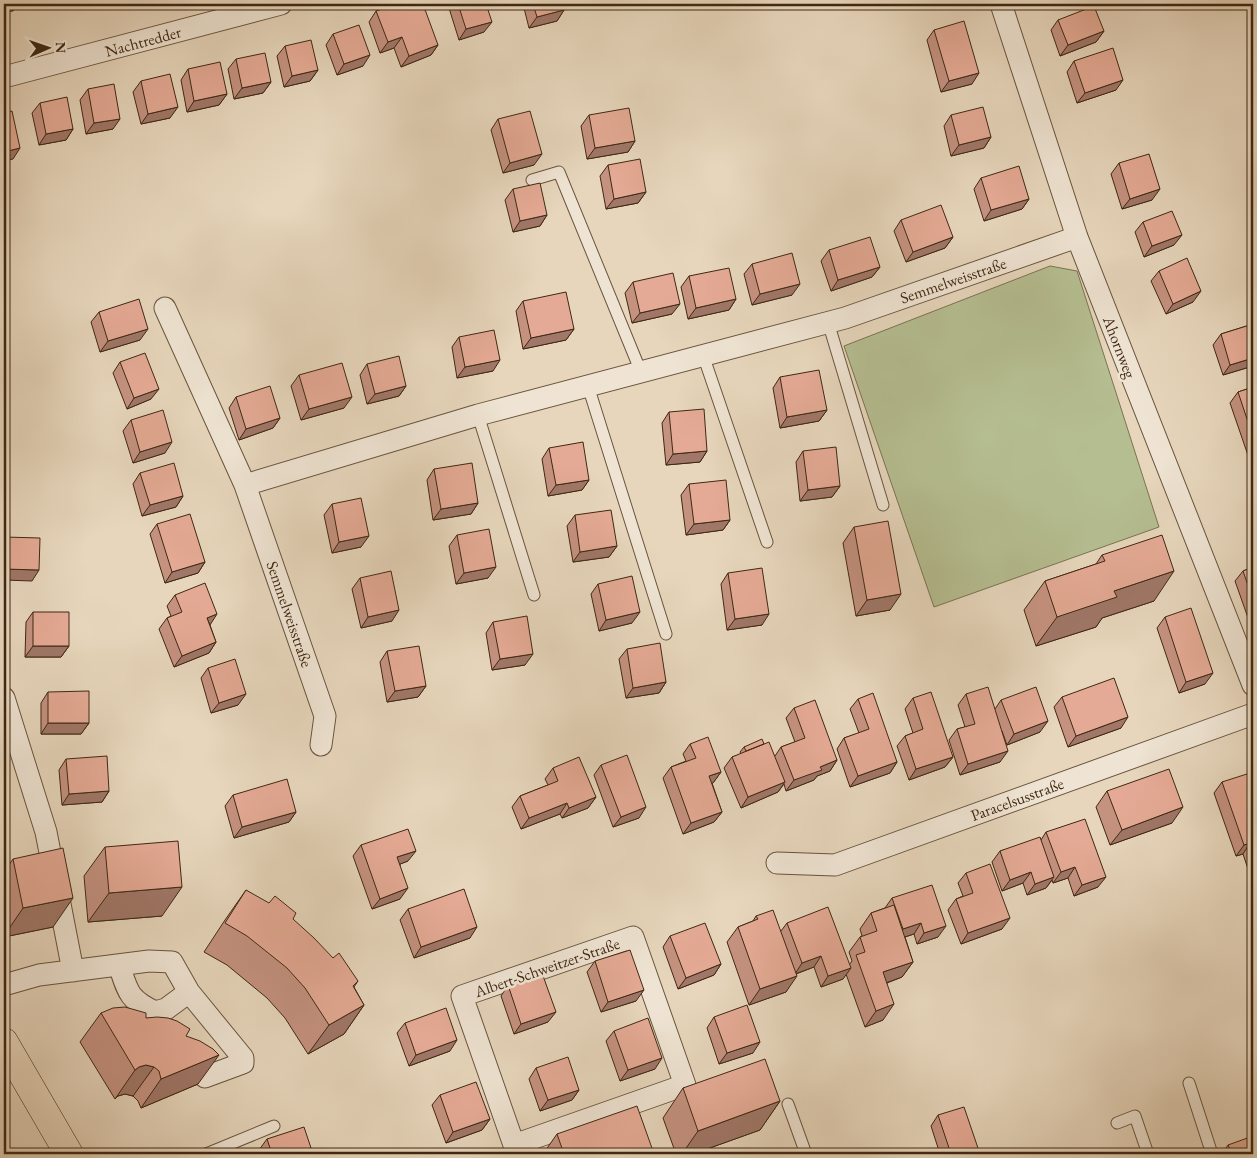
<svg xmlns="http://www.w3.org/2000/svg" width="1257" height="1158" viewBox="0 0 1257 1158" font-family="'EB Garamond',serif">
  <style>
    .green { fill: #b5be91; stroke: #7a7352 }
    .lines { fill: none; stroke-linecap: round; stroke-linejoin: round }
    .service-casing { stroke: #69543d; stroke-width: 13 }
    .minor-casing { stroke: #69543d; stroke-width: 23 }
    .primary-casing { stroke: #3f2813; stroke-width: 29 }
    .service { stroke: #efe4d3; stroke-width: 11 }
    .minor { stroke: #efe4d3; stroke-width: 21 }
    .primary { stroke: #e7d6bc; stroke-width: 28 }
    .wall { fill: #c59280; stroke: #3f2813 }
    .shaded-wall { fill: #a07768; stroke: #3f2813 }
    .building { fill: #e5aa95; stroke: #3f2813 }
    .labels { text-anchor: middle; stroke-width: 5; stroke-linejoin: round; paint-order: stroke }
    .street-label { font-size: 16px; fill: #3f2813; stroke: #efe4d3 }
  </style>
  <rect width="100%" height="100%" fill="#e7d6bc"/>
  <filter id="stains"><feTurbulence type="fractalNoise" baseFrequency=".004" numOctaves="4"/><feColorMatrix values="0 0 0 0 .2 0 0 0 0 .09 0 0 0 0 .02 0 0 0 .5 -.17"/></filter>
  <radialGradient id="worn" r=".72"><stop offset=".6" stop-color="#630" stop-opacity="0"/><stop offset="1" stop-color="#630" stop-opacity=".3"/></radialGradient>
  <path class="green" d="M1050,266L1077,271L1159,527L934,607L844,346Z"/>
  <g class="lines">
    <defs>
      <path id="service" d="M532,180L559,172L641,372
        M828,322L883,505
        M703,355L767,542
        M588,386L666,634
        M478,415L534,595
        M1189,1083L1212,1154
        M788,1104L806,1154
        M1117,1123L1135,1116L1148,1154
        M206,1154L274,1126"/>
      <path id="minor" d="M1001,4L1077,237L1253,685
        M4,77L281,4
        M165,308L245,485L325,716L321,745
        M245,485L478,415L845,318L1077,237
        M4,698L46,832L73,971
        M777,863L835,865L1253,714
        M633,937L685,1085L514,1145L462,996Z
        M119,965C128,992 128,999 155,1012L166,1009L189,992
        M4,985L39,975L149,961L172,962L189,992L243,1058V1063L205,1077"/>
      <path id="primary" d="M4,1042L69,1154"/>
    </defs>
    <use href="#service" class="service-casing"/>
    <use href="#minor" class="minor-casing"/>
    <use href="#primary" class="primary-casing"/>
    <use href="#service" class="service"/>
    <use href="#minor" class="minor"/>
    <use href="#primary" class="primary"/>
  </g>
  <path class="wall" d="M452,4H486L484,32L459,40L449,8Z
    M523,4H562L564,10L557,21L529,28Z
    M376,11L438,45L431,55L401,67L394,48L380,53L369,22Z
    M1058,20L1104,31L1096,42L1060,56L1051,30Z
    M934,30L972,84L941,92L927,40Z
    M333,34L363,66L337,75L326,45Z
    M285,46L318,70L310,81L284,87L277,56Z
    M236,59L271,82L263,93L234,99L228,69Z
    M1074,61L1116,90L1077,103L1067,72Z
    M188,69L227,94L219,105L187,112L181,80Z
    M141,81L170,118L141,124L133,92Z
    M88,89L113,129L86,134L80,100Z
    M40,103L73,129L66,140L39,145L32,113Z
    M589,115L635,141L628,152L587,159L581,126Z
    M951,115L991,137L984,148L951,156L944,126Z
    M498,119L534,165L503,173L491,130Z
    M1119,163L1152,200L1122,209L1111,174Z
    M608,165L646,192L638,203L606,209L600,176Z
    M981,178L1029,199L1022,209L984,221L974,189Z
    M513,189L547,215L540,226L513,232L505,200Z
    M901,220L953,237L945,248L906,262L894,231Z
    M1143,222L1174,245L1144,257L1135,232Z
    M829,250L880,267L872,277L831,291L821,261Z
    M752,264L792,295L752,305L744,274Z
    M1159,271L1193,302L1166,314L1151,281Z
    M689,276L736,299L729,310L688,319L681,287Z
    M633,282L672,314L632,323L625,293Z
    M523,301L574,329L566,340L523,349L516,311Z
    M99,312L140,340L100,352L91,322Z
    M1253,324V366L1223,375L1213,345L1221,334Z
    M459,337L493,371L457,378L452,347Z
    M120,362L151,399L127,409L113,373Z
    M367,364L406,386L399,396L367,404L360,375Z
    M299,375L344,408L301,420L291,386Z
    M780,377L827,410L819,421L780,428L773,388Z
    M1253,387V466L1252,467L1230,403L1238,392Z
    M236,397L280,418L273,428L239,440L229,408Z
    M669,412L707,451L700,462L666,465L662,423Z
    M131,420L165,453L133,463L123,431Z
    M549,448L589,480L582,490L548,496L542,459Z
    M803,451L840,486L832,497L800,501L796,462Z
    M434,469L478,503L471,514L433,520L427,480Z
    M140,473L183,496L176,507L142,516L133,484Z
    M689,484L730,520L723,530L686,535L681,495Z
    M332,504L361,547L332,553L324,515Z
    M575,515L617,546L609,557L573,562L567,526Z
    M157,524L205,562L198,573L165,583L150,534Z
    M854,527L890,610L856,616L843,543Z
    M457,535L488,578L456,584L449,546Z
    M1102,555L1154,601L1102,618L1096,627L1036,646L1024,610L1045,581L1096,564Z
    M1253,567V632L1235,581L1243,571Z
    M728,573L762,625L727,630L721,584Z
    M360,578L392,621L361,628L352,589Z
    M598,584L632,623L599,631L591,594Z
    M175,595L210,625L216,642L209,653L174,667L159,629L167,618L171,616L167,606Z
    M33,612L69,646L61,657H25L26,622Z
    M1165,617L1205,684L1179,693L1157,628Z
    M493,622L525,665L492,670L486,633Z
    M627,649L666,682L659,693L626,698L619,659Z
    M387,651L426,686L418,697L387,702L380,662Z
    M208,668L238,705L211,713L201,678Z
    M48,692L89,723L81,734H41V703Z
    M966,694L995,709L1001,700L1040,732L1007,745L1002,731L1000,762L960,775L949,740L957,729L965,727L958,705Z
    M1062,697L1121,728L1068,747L1054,707Z
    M913,698L953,757L945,767L909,780L897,746L905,736L913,733L905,709Z
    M858,699L897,762L890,773L850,787L837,749L844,738L859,733L850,709Z
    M794,708L837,760L830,771L817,776L814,780L786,791L784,784L778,792L741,808L724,768L732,757L741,754L740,752L744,747L764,744L775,756L781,747L795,742L786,718Z
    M690,744L721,772L713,783H712L722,812L714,822L683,834L663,778L671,767L686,761L683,754Z
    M66,759L109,791L102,802L62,805L59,770Z
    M601,765L639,818L613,827L594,775Z
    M553,768L596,797L588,808L562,818L560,814L521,829L512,807L520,796L548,785L545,779Z
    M1222,782L1253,783V884L1243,854L1236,856L1214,793Z
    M1107,791L1172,823L1110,845L1096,807Z
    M233,795L296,812L289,822L234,838L225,806Z
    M1046,832L1098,887L1074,896L1068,878L1053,883L1052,880L1046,888L1027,895L1023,883L1002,891L992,862L1000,851L1041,840Z
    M361,845L408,861L400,864V899L372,909L353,856Z
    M105,847L162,916L88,922L84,876Z
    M13,859L53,927L4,937V872Z
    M966,873L1002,929L961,944L948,910L956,899L963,896L958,883Z
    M246,890L333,958L358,981L354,987L364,1005L344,1034L308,1054L285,1018L267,998L227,965L204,952L225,920Z
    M892,898L938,937L917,944L914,934L905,937L913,962L902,977L887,983L883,1020L865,1027L846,974L843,979L821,987L814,967L796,974L786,992L749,1005L727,942L738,927L753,921L756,916L781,931L787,923L849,965L852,961L849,952L860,937L862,936L860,929L871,913L885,908Z
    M408,909L470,938L414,958L400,920Z
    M670,936L721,964L714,975L678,989L663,947Z
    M595,961L636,1001L601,1012L587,972Z
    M508,985L548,1022L514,1034L501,996Z
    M101,1013L146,1018L186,1036L198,1084L141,1108L138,1101L133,1096L125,1094L118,1096L115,1099L80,1042Z
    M714,1017L753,1053L719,1064L707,1028Z
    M405,1023L450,1051L409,1066L397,1033Z
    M614,1031L655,1069L620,1081L606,1041Z
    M536,1068L579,1090L572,1100L540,1111L529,1079Z
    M683,1088L780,1101L760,1130L693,1154H676L663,1118Z
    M440,1095L490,1119L482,1130L446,1143L432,1105Z
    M938,1115L980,1154H940L931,1126Z
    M557,1134L651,1154H543Z
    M267,1139L313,1154H256Z
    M1228,1145L1253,1154H1222Z"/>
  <path class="shaded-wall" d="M4,4H18L13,11L4,12Z
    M564,10L557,21L529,28L537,17Z
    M492,22L484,32L459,40L466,29Z
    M1104,31L1096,42L1060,56L1068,45Z
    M402,37L394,48L380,53L388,42Z
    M438,45L431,55L401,67L409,56Z
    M370,55L363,66L337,75L344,64Z
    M318,70L310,81L284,87L292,76Z
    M979,73L972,84L941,92L949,81Z
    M1123,80L1116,90L1077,103L1085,93Z
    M271,82L263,93L234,99L242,88Z
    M227,94L219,105L187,112L194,101Z
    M178,107L170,118L141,124L148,114Z
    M120,119L113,129L86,134L94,123Z
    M73,129L66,140L39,145L46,134Z
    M991,137L984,148L951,156L959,145Z
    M635,141L628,152L587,159L595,148Z
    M20,148L13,159L4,161V152Z
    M542,154L534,165L503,173L510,163Z
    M1160,189L1152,200L1122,209L1130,199Z
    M646,192L638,203L606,209L614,199Z
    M1029,199L1022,209L984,221L991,210Z
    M547,215L540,226L513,232L520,221Z
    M1182,235L1174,245L1144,257L1152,246Z
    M953,237L945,248L906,262L913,252Z
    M880,267L872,277L831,291L838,280Z
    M800,284L792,295L752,305L760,294Z
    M1201,291L1193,302L1166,314L1173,304Z
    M736,299L729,310L688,319L696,308Z
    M680,304L672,314L632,323L640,313Z
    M148,329L140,340L100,352L108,341Z
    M574,329L566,340L523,349L531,338Z
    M1253,358V366L1223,375L1230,365Z
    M500,360L493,371L457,378L465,367Z
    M406,386L399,396L367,404L375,394Z
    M159,389L151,399L127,409L134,398Z
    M352,397L344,408L301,420L309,409Z
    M827,410L819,421L780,428L787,417Z
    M280,418L273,428L239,440L246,429Z
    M172,442L165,453L133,463L140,452Z
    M707,451L700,462L666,465L673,454Z
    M589,480L582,490L548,496L556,485Z
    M840,486L832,497L800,501L808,490Z
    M183,496L176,507L142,516L150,505Z
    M478,503L471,514L433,520L441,509Z
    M730,520L723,530L686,535L694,524Z
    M369,536L361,547L332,553L339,542Z
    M617,546L609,557L573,562L580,552Z
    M205,562L198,573L165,583L172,572Z
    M496,567L488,578L456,584L464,573Z
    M4,569L39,570L32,581L4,580Z
    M1174,571L1154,601L1102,618L1096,627L1036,646L1057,617L1114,591Z
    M901,594L890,610L856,616L867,600Z
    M399,610L392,621L361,628L368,617Z
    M640,612L632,623L599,631L606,620Z
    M217,614L210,625L207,618Z
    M769,614L762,625L727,630L735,619Z
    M216,642L209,653L174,667L182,656Z
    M33,646H69L61,657H25Z
    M533,654L525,665L492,670L500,659Z
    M1213,673L1205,684L1179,693L1186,682Z
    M666,682L659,693L626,698L633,688Z
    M426,686L418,697L387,702L395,691Z
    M246,694L238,705L211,713L219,703Z
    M1128,717L1121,728L1068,747L1076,736Z
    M1048,721L1040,732L1007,745L1014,734Z
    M48,723H89L81,734H41Z
    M1008,751L1000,762L960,775L968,764Z
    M953,757L945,767L909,780L916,769Z
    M837,760L830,771L817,776L814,780L786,791L794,780L820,767Z
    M897,762L890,773L850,787L858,776Z
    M721,772L713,783L702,787L709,776Z
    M785,782L778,792L741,808L748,797Z
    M109,791L102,802L62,805L69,794Z
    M596,797L588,808L562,818L569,808Z
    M567,803L560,814L521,829L529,818Z
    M646,807L639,818L613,827L621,817Z
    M1183,807L1172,823L1110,845L1122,830Z
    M296,812L289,822L234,838L242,827Z
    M722,812L714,822L683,834L691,823Z
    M1250,843L1243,854L1236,856L1244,845Z
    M416,851L408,861L390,868L397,857Z
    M1075,867L1068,878L1053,883L1061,872Z
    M1031,872L1023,883L1002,891L1010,880Z
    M1054,877L1046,888L1027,895L1035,884Z
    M1106,877L1098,887L1074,896L1082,885Z
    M182,887L162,916L88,922L109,893Z
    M408,888L400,899L372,909L380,899Z
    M73,898L53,927L4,937V936L23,908Z
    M1010,918L1002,929L961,944L968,933Z
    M921,923L914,934L895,940L903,929Z
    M946,926L938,937L917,944L924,933Z
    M477,927L470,938L414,958L421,947Z
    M821,956L814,967L795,974L802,963Z
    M913,962L902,977L872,988L883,972Z
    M721,964L714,975L678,989L686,978Z
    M851,968L843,979L821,987L828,976Z
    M797,976L786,992L749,1005L760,989Z
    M644,990L636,1001L601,1012L608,1002Z
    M894,1004L883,1020L865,1027L876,1011Z
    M364,1005L344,1034L308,1054L329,1025Z
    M556,1012L548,1022L514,1034L521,1024Z
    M457,1040L450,1051L409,1066L416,1055Z
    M760,1042L753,1053L719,1064L727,1053Z
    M219,1055L198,1084L141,1108L161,1079Z
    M662,1058L655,1069L620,1081L628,1070Z
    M146,1065L154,1067L133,1096L125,1094L118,1096L115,1099L135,1070L139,1067Z
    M579,1090L572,1100L540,1111L548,1100Z
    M780,1101L760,1130L693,1154H682L698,1131Z
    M490,1119L482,1130L446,1143L453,1132Z"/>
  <path class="building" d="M397,4H423L438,45L409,56L402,37L388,42L376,11Z
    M458,4H486L492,22L466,29Z
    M533,4H562L564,10L537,17Z
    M1094,6L1104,31L1068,45L1058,20Z
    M964,21L979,73L949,81L934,30Z
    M359,25L370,55L344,64L333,34Z
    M311,40L318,70L292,76L285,46Z
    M1113,48L1123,80L1085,93L1074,61Z
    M265,53L271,82L242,88L236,59Z
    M220,62L227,94L194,101L188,69Z
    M170,74L178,107L148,114L141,81Z
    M114,84L120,119L94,123L88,89Z
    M67,97L73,129L46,134L40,103Z
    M983,107L991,137L959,145L951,115Z
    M629,108L635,141L595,148L589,115Z
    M12,111L20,148L4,152V113Z
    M530,111L542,154L510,163L498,119Z
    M1149,154L1160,189L1130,199L1119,163Z
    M640,159L646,192L614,199L608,165Z
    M1019,166L1029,199L991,210L981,178Z
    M540,183L547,215L520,221L513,189Z
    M941,205L953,237L913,252L901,220Z
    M1172,211L1182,235L1152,246L1143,222Z
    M870,237L880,267L838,280L829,250Z
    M792,253L800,284L760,294L752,264Z
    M1187,258L1201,291L1173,304L1159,271Z
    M729,268L736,299L696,308L689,276Z
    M673,273L680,304L640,313L633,282Z
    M566,292L574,329L531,338L523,301Z
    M139,299L148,329L108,341L99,312Z
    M1253,324V358L1230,365L1221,334Z
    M494,330L500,360L465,367L459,337Z
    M145,353L159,389L134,398L120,362Z
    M399,356L406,386L375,394L367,364Z
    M342,363L352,397L309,409L299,375Z
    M819,370L827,410L787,417L780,377Z
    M270,386L280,418L246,429L236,397Z
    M1253,387V437L1238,392Z
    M704,409L707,451L673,454L669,412Z
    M163,410L172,442L140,452L131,420Z
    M583,442L589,480L556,485L549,448Z
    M836,447L840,486L808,490L803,451Z
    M174,463L183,496L150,505L140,473Z
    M472,463L478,503L441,509L434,469Z
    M726,480L730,520L694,524L689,484Z
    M361,498L369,536L339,542L332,504Z
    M611,510L617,546L580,552L575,515Z
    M190,514L205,562L172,572L157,524Z
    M888,521L901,594L867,600L854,527Z
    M489,529L496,567L464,573L457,535Z
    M1162,535L1174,571L1114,591L1117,597L1057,617L1045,581L1105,561L1102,555Z
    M4,537L40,538L39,570L4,569Z
    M1253,567V600L1243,571Z
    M762,568L769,614L735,619L728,573Z
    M391,571L399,610L368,617L360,578Z
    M632,576L640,612L606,620L598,584Z
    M205,583L217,614L207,618L216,642L182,656L167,618L182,612L175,595Z
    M1191,608L1213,673L1186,682L1165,617Z
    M33,612H69V646H33Z
    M527,616L533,654L500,659L493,622Z
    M660,643L666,682L633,688L627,649Z
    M419,646L426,686L395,691L387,651Z
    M235,659L246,694L219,703L208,668Z
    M1114,678L1128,717L1076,736L1062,697Z
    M988,687L1008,751L968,764L957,729L975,724L966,694Z
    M1036,687L1048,721L1014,734L1001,700Z
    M89,691V723H48V692Z
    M931,692L953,757L916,769L905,736L923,729L913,698Z
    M873,693L897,762L858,776L844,738L869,729L858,699Z
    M815,700L837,760L820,767L822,770L794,780L781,747L805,738L794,708Z
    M708,737L721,772L709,776L722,812L691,823L671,767L696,758L690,744Z
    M762,739L764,744L746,751L744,747Z
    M769,742L785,782L748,797L732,757Z
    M627,755L646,807L621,817L601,765Z
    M107,756L109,791L69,794L66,759Z
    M579,757L596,797L569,808L567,803L529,818L520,796L558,781L553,768Z
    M4,766H5L6,798H4Z
    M1169,769L1183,807L1122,830L1107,791Z
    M1250,773L1253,783V852L1250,843L1244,845L1222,782Z
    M287,779L296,812L242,827L233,795Z
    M1085,819L1106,877L1082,885L1075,867L1061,872L1046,832Z
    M408,829L416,851L397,857L408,888L380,899L361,845Z
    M1040,837L1054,877L1035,884L1031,872L1010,880L1000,851Z
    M178,841L182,887L109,893L105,847Z
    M63,848L73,898L23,908L13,859Z
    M990,864L1010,918L968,933L956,899L973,893L966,873Z
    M932,885L946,926L924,933L921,923L903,929L892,898Z
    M464,889L477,927L421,947L408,909Z
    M246,890L269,903L275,896L296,913L293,919L314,938L333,958L339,953L358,981L353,986L364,1005L329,1025L305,988L287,968L247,936L225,923Z
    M894,905L913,962L883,972L894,1004L876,1011L856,955L865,952L860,937L877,931L871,913Z
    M828,907L851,968L828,976L821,956L802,963L787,923Z
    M773,910L797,976L760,989L738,927L758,919L756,916Z
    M705,923L721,964L686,978L670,936Z
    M630,950L644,990L608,1002L595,961Z
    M542,973L556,1012L521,1024L508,985Z
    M747,1005L760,1042L727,1053L714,1017Z
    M125,1007L146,1013V1018L157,1017L168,1018L177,1021L190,1029L186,1036L200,1041L213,1049L219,1055L161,1079L159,1071L154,1067L146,1065L139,1067L135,1070L101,1013L113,1008Z
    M446,1008L457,1040L416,1055L405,1023Z
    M648,1018L662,1058L628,1070L614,1031Z
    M568,1057L579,1090L548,1100L536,1068Z
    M765,1059L780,1101L698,1131L683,1088Z
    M476,1082L490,1119L453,1132L440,1095Z
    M637,1106L653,1151L645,1154H564L557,1134Z
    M964,1107L980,1154H951L938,1115Z
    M304,1127L313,1154H272L267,1139Z
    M1253,1136V1154H1232L1228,1145Z"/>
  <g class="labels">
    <g class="street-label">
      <text transform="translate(143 41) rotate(-15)" y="6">Nachtredder</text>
      <text transform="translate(953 280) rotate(-19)" y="6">Semmelweisstraße</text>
      <text transform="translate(1120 347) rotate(69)" y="6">Ahornweg</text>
      <text transform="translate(290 614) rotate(71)" y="6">Semmelweisstraße</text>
      <text transform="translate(1017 799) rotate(-20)" y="6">Paracelsusstraße</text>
      <text transform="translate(547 967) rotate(-19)" y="6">Albert-Schweitzer-Straße</text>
    </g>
  </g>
  <rect width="1257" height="1158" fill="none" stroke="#e7d6bc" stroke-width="20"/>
  <rect x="5" y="5" width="1247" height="1148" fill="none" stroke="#3f2813" stroke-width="2.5"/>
  <rect x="10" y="10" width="1237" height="1138" fill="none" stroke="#3f2813"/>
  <g transform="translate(48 48) rotate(88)" stroke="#efe4d3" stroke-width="4" paint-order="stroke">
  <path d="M0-4L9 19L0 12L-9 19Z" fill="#3f2813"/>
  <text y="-8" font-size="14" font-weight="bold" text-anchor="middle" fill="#3f2813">N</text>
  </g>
  <rect width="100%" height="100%" filter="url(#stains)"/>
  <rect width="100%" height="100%" fill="url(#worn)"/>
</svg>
